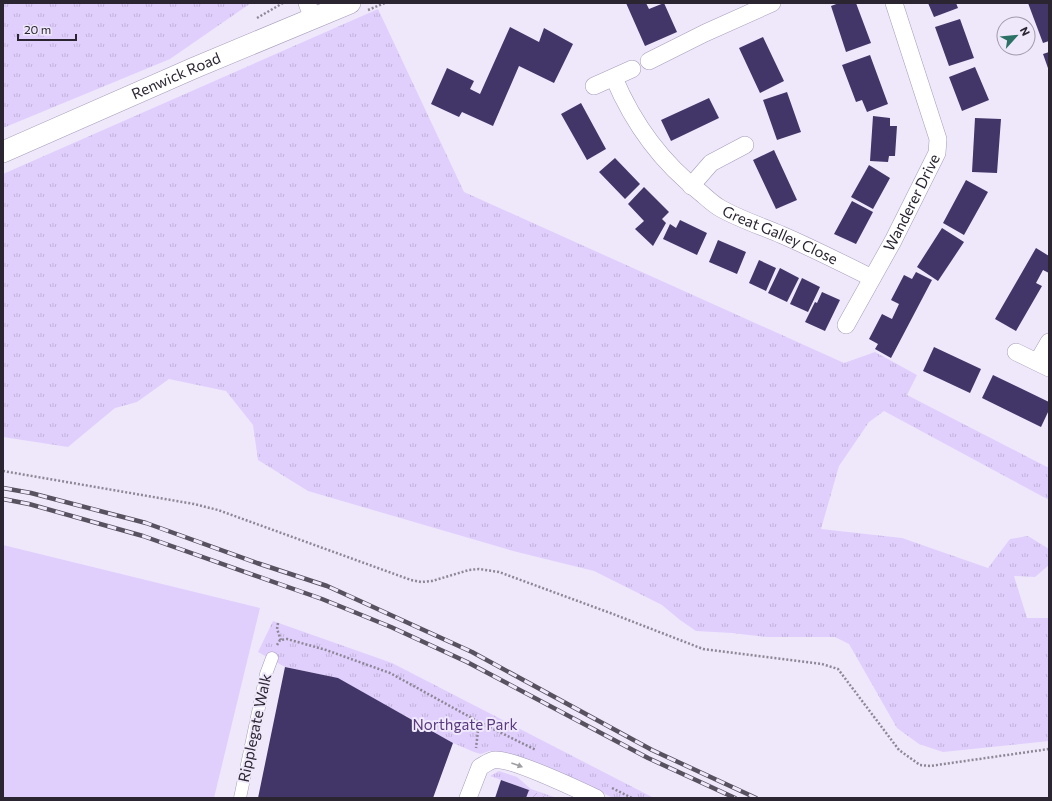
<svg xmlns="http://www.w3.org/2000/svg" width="1052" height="801" viewBox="0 0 1052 801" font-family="Commissioner,sans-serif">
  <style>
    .grass { fill: url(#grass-tufts) }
    .garden { fill: url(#garden-furrows) }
    .pitch { fill: #e0cffd }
    .building { fill: #423669 }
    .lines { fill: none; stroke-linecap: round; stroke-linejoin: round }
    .pedestrian-casing { stroke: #a69bb9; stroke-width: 13 }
    .minor-casing { stroke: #a69bb9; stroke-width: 18 }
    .tertiary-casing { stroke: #a69bb9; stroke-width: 22 }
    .path { stroke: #8d8796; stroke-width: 2.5; stroke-dasharray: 2 2; stroke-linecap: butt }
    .pedestrian { stroke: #fff; stroke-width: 12 }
    .minor { stroke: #fff; stroke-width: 17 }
    .tertiary { stroke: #fff; stroke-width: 21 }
    .rail-casing { stroke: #585260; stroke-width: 4.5 }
    .rail { stroke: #efe8fb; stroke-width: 3; stroke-dasharray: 9; stroke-linecap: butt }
    .oneway { fill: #9f9da2 }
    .labels { text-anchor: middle; stroke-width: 4; stroke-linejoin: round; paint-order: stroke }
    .street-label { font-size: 15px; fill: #2a2531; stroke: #efe8fb }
    .park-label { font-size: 15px; fill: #59397f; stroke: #efe8fb }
  </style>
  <defs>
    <pattern id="grass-tufts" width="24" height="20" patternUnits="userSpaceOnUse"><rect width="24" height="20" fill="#e0cffd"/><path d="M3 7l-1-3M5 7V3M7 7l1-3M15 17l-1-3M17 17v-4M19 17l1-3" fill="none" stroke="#c0b2d9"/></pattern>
    <pattern id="garden-furrows" width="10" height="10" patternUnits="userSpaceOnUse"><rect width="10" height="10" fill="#e0cffd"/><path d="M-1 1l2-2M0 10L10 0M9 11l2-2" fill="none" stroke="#c0b2d9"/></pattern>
  </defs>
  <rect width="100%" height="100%" fill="#efe8fb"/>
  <path class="grass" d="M3,3H251L170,59L3,128Z
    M378,9L464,192L844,363L875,352L917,375L907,395L1049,468V500L884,411L869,422L839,466L821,529L902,538L988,568L1010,539L1028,536L1049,549V565L1035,577L1014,576L1027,618H1049V741L943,752L919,744L897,728L849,644L835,637H767L732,633L696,631L680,620L662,605L594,571L513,551L308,491L258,460L253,425L226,391L169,379L137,402L115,408L68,447L3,437V174Z
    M273,621L392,663L654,798H613L560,772L504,752L489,751L481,754L474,752L453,743L406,716L328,676L285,667L258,652Z
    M499,771L517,777L531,789L557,798H551L490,776Z"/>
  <path class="garden" d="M529,790L551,798H526Z"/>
  <path class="pitch" d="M3,545L260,608L214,798H3Z"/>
  <path class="building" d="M626,3H646L649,9L664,3L677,32L645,46Z
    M839,3H856L871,43L846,52L831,6Z
    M928,3H956L958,8L934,17Z
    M1028,3H1049V41L1043,43Z
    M960,19L974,58L949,66L935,27Z
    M510,27L539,42L544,28L573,44L554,83L519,66L493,126L462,112L459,117L431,104L447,68L474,81L470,89L480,94Z
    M763,37L784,81L760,93L739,48Z
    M1049,52V71L1043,54Z
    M870,55L888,104L867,112L862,100L856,102L842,65Z
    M975,67L989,100L962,111L949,77Z
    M787,92L801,132L777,140L763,100Z
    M709,98L719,118L671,141L661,120Z
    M581,103L606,149L587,160L561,114Z
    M873,116L890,118V126H897L895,156H889L888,162L870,161Z
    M975,118L1001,119L997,173L972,172Z
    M774,150L797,200L776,209L753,160Z
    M615,158L640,184L625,199L599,172Z
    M869,165L890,178L873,209L851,197Z
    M966,180L988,192L964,235L943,223Z
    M644,187L669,212L662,219L666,223L653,246L635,229L644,221L628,204Z
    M852,201L873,212L856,244L834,234Z
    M680,220L707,233L697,255L663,239L670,224L676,228Z
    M942,228L964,242L938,281L917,267Z
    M718,240L746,252L737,274L709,262Z
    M1036,248L1049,256V273L1043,270L1036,283L1042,286L1016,331L995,319Z
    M759,260L776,268L766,291L749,283Z
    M780,268L799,278L787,302L768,293Z
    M916,272L932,280L891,358L875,349L878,344L869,339L882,314L892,319L899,304L891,300L904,275L912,279Z
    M802,278L820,287L808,312L790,304Z
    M822,292L840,300L825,331L805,322L815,302L817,303Z
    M934,347L981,369L970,393L923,371Z
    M993,375L1049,402V410L1041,427L982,398Z
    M285,667L338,678L453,743L433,798H258Z
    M501,780L529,790L526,798H495Z"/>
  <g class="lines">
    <defs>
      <path id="pedestrian" d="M240,798L266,674L272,658"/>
      <g id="minor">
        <path d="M307,3L313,18"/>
        <path d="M649,61L705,33L772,3"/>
        <path id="s1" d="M614,78C633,123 662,163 701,193C707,198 713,204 720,208C739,219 761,226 782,235C812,248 842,263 872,278"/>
        <path d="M594,86L632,69"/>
        <path d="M691,186L711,163L745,145"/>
        <path id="s2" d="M846,325L893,241L937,153L938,139L894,3"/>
        <path d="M1016,352L1049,368"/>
        <path d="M1038,361L1049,342"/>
        <path d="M468,798L480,767C484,765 489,761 494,760C510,757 579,790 596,798"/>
      </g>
      <g id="tertiary">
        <path id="s3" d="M3,152L194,68L350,3"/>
      </g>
    </defs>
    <use href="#pedestrian" class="pedestrian-casing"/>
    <use href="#minor" class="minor-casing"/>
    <use href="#tertiary" class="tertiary-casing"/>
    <path class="path" d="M368,10L385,3
      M257,18L283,3
      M3,471L194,504L218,510L411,580L421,582L432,581L469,570L479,569L499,572L613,614L703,649L822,664L838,669L899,750L920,765L930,766L1049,749
      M278,623L277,629L281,640
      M277,645L280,640L287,639L326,650L390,673L479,722L476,748
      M479,722L536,750
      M612,788L632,798"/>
    <use href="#pedestrian" class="pedestrian"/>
    <use href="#minor" class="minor"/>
    <use href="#tertiary" class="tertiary"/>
    <defs>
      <path id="rail" d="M3,488L31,493L146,523L257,563L327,586L472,652L652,750L756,798
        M3,499L29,504L143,536L322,599L391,627L467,662L648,758L735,798"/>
    </defs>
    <use href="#rail" class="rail-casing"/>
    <use href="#rail" class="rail"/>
  </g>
  <defs><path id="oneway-solid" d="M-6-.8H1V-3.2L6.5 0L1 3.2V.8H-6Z"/></defs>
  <use class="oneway" href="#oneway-solid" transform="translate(517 765) rotate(20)"/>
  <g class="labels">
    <g class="street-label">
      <text dy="5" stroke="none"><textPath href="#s3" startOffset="189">Renwick Road</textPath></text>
      <text dy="5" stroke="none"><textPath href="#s2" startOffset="139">Wanderer Drive</textPath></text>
      <text dy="5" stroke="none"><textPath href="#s1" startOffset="236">Great Galley Close</textPath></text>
      <text transform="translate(255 728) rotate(-78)" y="5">Ripplegate Walk</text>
    </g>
    <g class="park-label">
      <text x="465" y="730">Northgate Park</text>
    </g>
  </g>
  <rect width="1052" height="801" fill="none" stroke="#2a2531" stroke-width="8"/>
  <g transform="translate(1016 36) rotate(63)"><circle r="19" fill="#efe8fb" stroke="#a09aaa"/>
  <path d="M0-3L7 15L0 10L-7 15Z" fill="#2c7165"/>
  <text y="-6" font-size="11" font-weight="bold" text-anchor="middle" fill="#2a2531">N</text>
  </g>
  <path d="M18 34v6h58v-6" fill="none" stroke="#2a2531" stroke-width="2"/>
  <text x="24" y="34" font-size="12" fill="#2a2531" stroke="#efe8fb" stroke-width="3" paint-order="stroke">20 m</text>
</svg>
